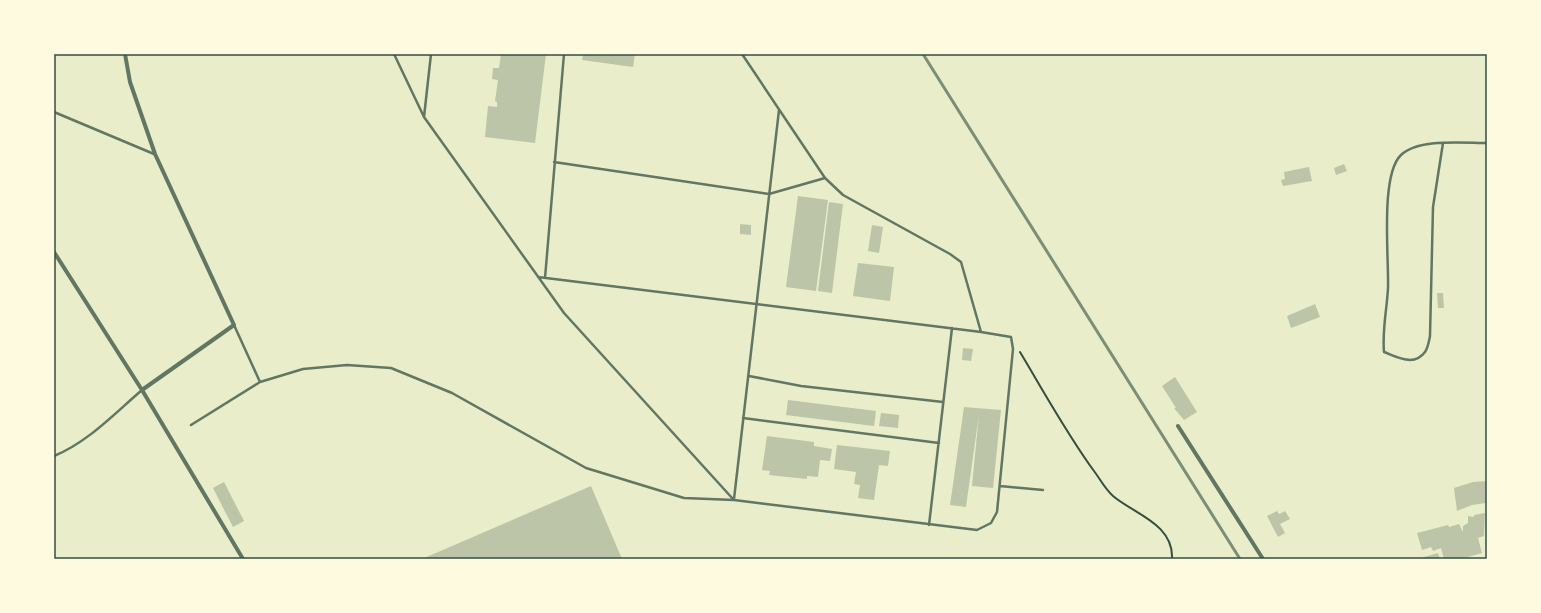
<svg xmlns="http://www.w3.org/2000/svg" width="1541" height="613" viewBox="0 0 1541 613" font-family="Poppins,sans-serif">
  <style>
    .building { fill: #bcc5a7 }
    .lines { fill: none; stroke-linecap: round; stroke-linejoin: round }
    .path { stroke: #344e41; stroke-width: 2 }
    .service { stroke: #617663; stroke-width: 2.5 }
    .minor { stroke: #617663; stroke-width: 4 }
    .rail { stroke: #7c8e77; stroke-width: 3 }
    .neatline { fill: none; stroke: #344e41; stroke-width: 1.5 }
  </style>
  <rect width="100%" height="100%" fill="#e9edc9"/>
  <path class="building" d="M501,54H546L535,143L485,137L488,106L497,107V102L495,101L498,80L492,79L493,68H499Z
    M583,54H635L633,67L582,60Z
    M1344,164L1347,171L1336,175L1334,168Z
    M1309,167L1312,181L1283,186L1281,180L1285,179L1284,172Z
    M798,196L828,200L816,291L786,287Z
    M829,202L843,204L832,293L818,291Z
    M740,224L751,225V235L740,234Z
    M872,225L883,227L879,253L868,251Z
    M858,263L894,267L890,301L853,296Z
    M1437,293H1443L1444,308H1438Z
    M1315,304L1320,317L1291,328L1287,316Z
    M963,348L973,349L971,361L962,360Z
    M1175,377L1197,412L1184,420L1174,408H1176L1162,386Z
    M788,400L876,411L874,426L786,415Z
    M964,407L1001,410L993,488L972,486L979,414L966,507L950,505Z
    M881,413L899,415L898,428L879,426Z
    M767,436L814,442V446L832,449L830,461L820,460L818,477L807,476V479L769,475L770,471L762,470Z
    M837,445L890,451L888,466L879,465L874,500L858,498L860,485L854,484L856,472L834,469Z
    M1487,481L1486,503L1472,505L1457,511L1454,488L1473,482Z
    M224,482L244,521L233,527L213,488Z
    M591,486L622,559H422Z
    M1277,511L1279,514L1285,511L1290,519L1280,524L1285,533L1278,537L1267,516Z
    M1485,513L1484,536L1478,538L1482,553L1461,559H1444L1441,548L1433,551L1431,547L1422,550L1417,533L1448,525L1449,527L1459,524L1463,532V526L1468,523V516L1474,517V515Z
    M1438,553L1440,559H1417Z"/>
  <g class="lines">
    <path class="path" d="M1020,352C1044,392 1067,434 1094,471C1100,479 1105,489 1113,496C1134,514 1174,524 1172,559"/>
    <path class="service" d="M394,54L424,117L564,313L733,499
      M742,54L825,178L843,195L950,254L961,262L981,332
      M54,112L154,154
      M424,117L431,54
      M1443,143L1433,207L1430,336C1429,341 1428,348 1425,352C1414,367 1397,357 1384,352C1382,330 1387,309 1388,288C1389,257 1380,175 1401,155C1419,138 1464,143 1487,143
      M554,162L769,194L825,178
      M545,278L564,54
      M234,325L260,382
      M749,376L801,386L943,402
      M743,418L939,443
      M191,425L260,382L303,369L347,365L391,368L452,393L586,468L684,498L734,500L977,530L991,523L997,512L1013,349L1011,337L981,332L538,277
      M54,456C88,442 114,414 142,390
      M1000,486L1043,490
      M734,499L779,110
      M929,525L952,328"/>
    <path class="minor" d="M125,54L130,82L155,154L234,325L142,390
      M54,252L142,390L243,559
      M1178,426L1263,559"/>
    <path class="rail" d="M923,54L1240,559"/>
  </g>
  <rect width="1541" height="613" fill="none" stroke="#fefae0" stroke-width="110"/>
  <rect x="55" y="55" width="1431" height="503" class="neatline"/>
</svg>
